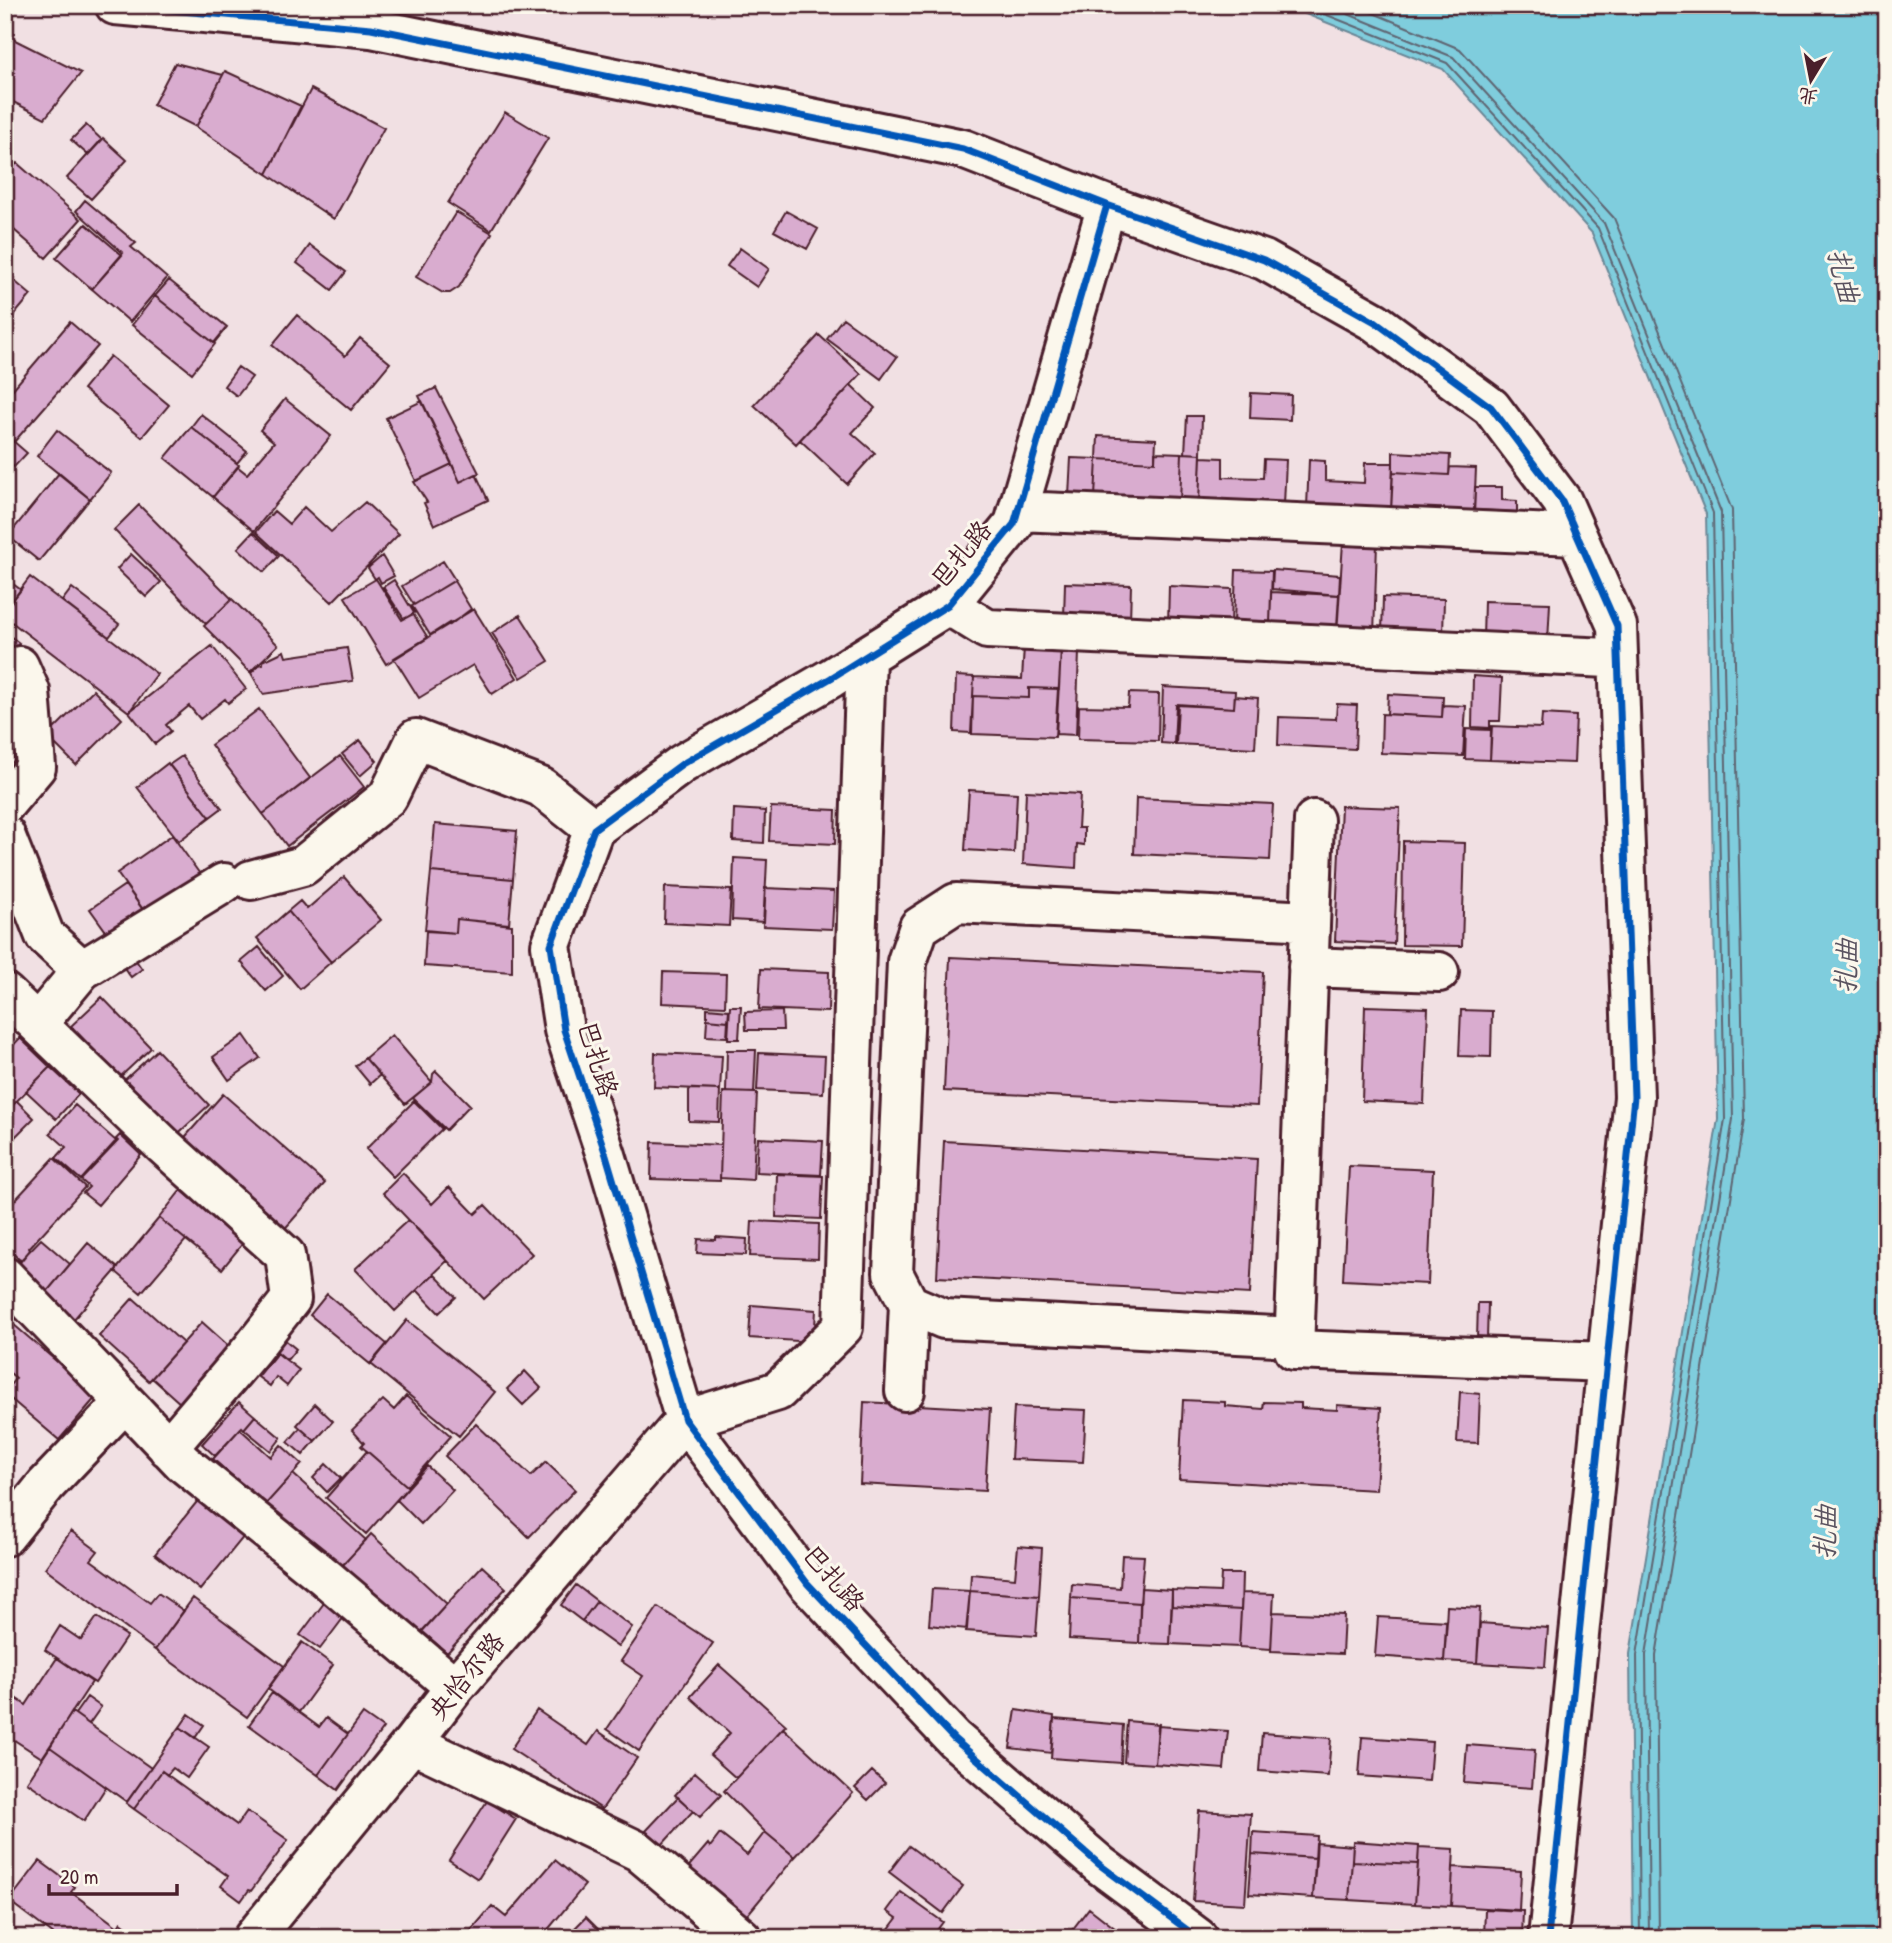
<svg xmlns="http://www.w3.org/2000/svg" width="1892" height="1943" viewBox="0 0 1892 1943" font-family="'Patrick Hand','LXGW WenKai TC',sans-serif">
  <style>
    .water { fill: #7fcddd; stroke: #6a8796; stroke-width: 2 }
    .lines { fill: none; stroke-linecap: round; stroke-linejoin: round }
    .shore { stroke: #5f6572; stroke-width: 2 }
    .building { fill: #d9accf; stroke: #4a1f2b; stroke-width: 2 }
    .minor-casing { stroke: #4a1f2b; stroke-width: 44 }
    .minor { stroke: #fbf7ec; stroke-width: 38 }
    .cycleway-casing { stroke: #fbf7ec; stroke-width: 11 }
    .cycleway { stroke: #0057b8; stroke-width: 7 }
    .labels { text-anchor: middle; stroke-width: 6; stroke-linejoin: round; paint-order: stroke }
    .street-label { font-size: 26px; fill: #4a1f2b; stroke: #fbf7ec }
    .water-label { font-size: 28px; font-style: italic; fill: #5a5360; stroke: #fbf7ec }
  </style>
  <rect width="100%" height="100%" fill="#f1e0e3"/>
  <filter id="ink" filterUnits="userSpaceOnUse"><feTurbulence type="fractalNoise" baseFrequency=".0143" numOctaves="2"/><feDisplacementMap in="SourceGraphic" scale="14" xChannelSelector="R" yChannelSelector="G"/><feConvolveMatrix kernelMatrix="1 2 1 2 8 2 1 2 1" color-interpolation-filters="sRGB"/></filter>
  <g filter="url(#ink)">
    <path class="water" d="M1283,5H1887V1938H1633L1630,1654L1718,1119L1706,514L1592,233L1443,69Z"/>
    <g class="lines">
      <path class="shore" d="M1302,5L1447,63L1598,228L1713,513L1725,1119L1637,1655L1640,1938
        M1326,5L1453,57L1604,223L1721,512L1733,1119L1646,1655L1649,1938
        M1354,5L1460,49L1614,218L1732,510L1744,1119L1656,1656L1659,1938"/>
    </g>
    <path class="building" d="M5,35L81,73L45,118L5,98Z
      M175,63L223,75L196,127L153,105Z
      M225,71L301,106L267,174L196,127Z
      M311,89L384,128L334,219L267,174Z
      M505,112L548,138L491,230L448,203Z
      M86,125L102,140L88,155L71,140Z
      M103,138L127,160L91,199L67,178Z
      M17,163L81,219L46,258L5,222V176Z
      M85,200L136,243L131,247L167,278L130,322L92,289L123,253L76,211Z
      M786,211L818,229L807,249L774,231Z
      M456,212L492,233L459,287L450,293H443L416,277Z
      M86,224L122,255L92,289L56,258Z
      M310,245L346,272L332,290L297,263Z
      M740,248L769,269L757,287L727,266Z
      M5,273L31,295L5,326Z
      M169,280L227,327L214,343L155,296Z
      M155,296L215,344L192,373L132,325Z
      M297,315L345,356L360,338L390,363L351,410L272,345Z
      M843,318L897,357L881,379L827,339Z
      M70,322L98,346L14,442L5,434V384L12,390Z
      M819,335L861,374L796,444L754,405Z
      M110,356L169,405L142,437L83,389Z
      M238,367L252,377L237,396L224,386Z
      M851,385L875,408L852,433L875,453L847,484L800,440Z
      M436,388L479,473L460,482L419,396Z
      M1251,393L1291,395L1290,420L1250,418Z
      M285,399L331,436L254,531L213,497L238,467L247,474L274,442L260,430Z
      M422,401L452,464L416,481L386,418Z
      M201,414L247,451L237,463L191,427Z
      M1187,416H1202L1201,454L1185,453Z
      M191,427L239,465L213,497L165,458Z
      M57,430L111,473L90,499L37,456Z
      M5,434L27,453L14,467L5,460Z
      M1098,436L1156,439L1155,462L1097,459Z
      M1155,452L1182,453L1180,502L1095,497L1097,459L1155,462Z
      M1393,452L1450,455L1449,475L1393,472Z
      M1182,453L1201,454L1199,502H1180Z
      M1201,457L1223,458V477L1263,478L1264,459L1286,460L1284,505L1199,502Z
      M1071,458L1097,459L1095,497L1069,496Z
      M1309,460L1325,461V481L1364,483L1365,463H1393L1391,510L1307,507Z
      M452,464L460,482L476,474L488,500L434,525L424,503L427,502L414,482Z
      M1450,467L1476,468L1474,515L1391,512L1393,472L1449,475Z
      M59,473L90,499L39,561L8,536Z
      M1475,487H1502V500L1517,501V512L1474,510Z
      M365,502L399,534L332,602L256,532L274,511L289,524L304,507L331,532Z
      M139,505L232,599L206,624L114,530Z
      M253,532L279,556L264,572L238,548Z
      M1343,542L1377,543L1374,635L1337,634Z
      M131,554L161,582L146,597L117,569Z
      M382,556L394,576L381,583L378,577L375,579L368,568Z
      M443,561L455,580L414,605L402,586Z
      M1236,570L1272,571L1270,624L1234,622Z
      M1273,570L1340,575L1339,595L1272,589Z
      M30,577L157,674L129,712L5,617V610Z
      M5,578L21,590L5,610Z
      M376,579L402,620L413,614L428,638L386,664L345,597Z
      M394,580L414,613L404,619L383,587Z
      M454,581L471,609L450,625L449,623L430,635L412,606Z
      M1065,583L1131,585L1130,621L1064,618Z
      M1169,586L1232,589L1231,627L1168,625Z
      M72,588L119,624L109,637L62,601Z
      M1271,592L1339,595L1337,627L1270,624Z
      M1383,597L1444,599L1443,635L1382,633Z
      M232,599L278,645L250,672L204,626Z
      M1484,601L1550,603L1548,642L1483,639Z
      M474,609L517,678L492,694L473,665L419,698L394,658Z
      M520,615L549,661L521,678L492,633Z
      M5,632L19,643L5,661Z
      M212,646L246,689L228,703L225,699L200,719L189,706L166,725L171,731L155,744L129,712Z
      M1024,647L1061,648L1059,689L1029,688V698L973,696L974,677L1022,679Z
      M347,648L353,681L263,694L251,673L259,665L263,664V661L284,651L286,657Z
      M1061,651L1079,652L1076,735L1056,734Z
      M956,676L974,677L971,733L954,732Z
      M1473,676L1502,678L1500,721H1490V728L1472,727Z
      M1163,687L1235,691L1234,708L1176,705L1174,744L1161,743Z
      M1029,688L1058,689L1055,737L972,734L973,696L1029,698Z
      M93,690L122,719L76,765L47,736Z
      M1129,693L1159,694L1158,741L1078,739L1079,706L1128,707Z
      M1388,694L1443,697L1442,717L1387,714Z
      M1235,696L1258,698L1255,748L1176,744L1178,704L1234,708Z
      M1337,704L1357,705L1355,749L1278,745L1279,717L1336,719Z
      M1443,705L1466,706L1463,756L1381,753L1382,714L1442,717Z
      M259,709L310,778L263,814L211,745Z
      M1542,714L1576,716L1574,763L1490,760L1492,726L1541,728Z
      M1466,729L1491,730L1490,760L1465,759Z
      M360,740L377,761L360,776L342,754Z
      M182,756L222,808L210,817L169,765Z
      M340,756L364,787L287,846L263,814Z
      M168,763L210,817L179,841L137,787Z
      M969,790L1017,793L1014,853L965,850Z
      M1026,791L1080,794L1078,828H1084V845L1077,844L1076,868L1023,864Z
      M1136,798L1273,804L1270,860L1134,854Z
      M1341,806L1400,808L1394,944L1335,941Z
      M771,807L836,810L835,844L769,841Z
      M734,809L765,811L764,843L733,841Z
      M435,824L517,831L513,879L431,872Z
      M172,835L202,877L147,915L117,873Z
      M1403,841L1465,843L1462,946L1402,945Z
      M734,858L767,860L764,922L732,920Z
      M431,872L513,879L509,924L457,919L456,933L425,930Z
      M344,877L381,920L331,962L288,911L300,901L307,909Z
      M125,885L143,910L108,934L90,909Z
      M665,887L731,890L729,926L664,923Z
      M765,888L834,891L832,929L763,926Z
      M288,911L331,962L300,989L257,938Z
      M457,919L512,925V972L424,966L426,931L456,933Z
      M259,947L283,976L266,991L241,962Z
      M133,956L142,969L131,977L121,964Z
      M950,957L1263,972L1257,1106L944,1091Z
      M761,969L829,972L828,1012L759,1009Z
      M663,972L726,974L725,1006L662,1003Z
      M102,997L151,1048L120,1077L71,1026Z
      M730,1006H741L739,1039H728Z
      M1365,1006L1428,1008L1424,1104L1362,1101Z
      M707,1008L729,1010L728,1021L707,1019Z
      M1461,1010L1492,1011L1491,1057L1459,1056Z
      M782,1011L783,1030H746L745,1012Z
      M707,1019L728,1021L727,1037L706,1036Z
      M244,1035L260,1058L229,1080L213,1057Z
      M392,1035L432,1082L405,1104L365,1058Z
      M20,1038L50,1067L5,1113V1054Z
      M157,1050L209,1105L171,1140L119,1085Z
      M727,1050H756L754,1093L726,1092Z
      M655,1053L722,1056L720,1090L654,1087Z
      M759,1053L825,1056L823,1093L757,1090Z
      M365,1058L380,1075L370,1084L355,1066Z
      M50,1067L79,1094L56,1119L26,1091Z
      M436,1071L470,1105L446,1130L413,1098L432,1082L433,1074Z
      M689,1089L720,1090L719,1122L689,1121Z
      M723,1092L757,1093L753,1180L720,1178Z
      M223,1094L325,1183L281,1233L179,1144Z
      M17,1101L34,1118L8,1144L5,1141V1113Z
      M414,1101L442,1129L393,1177L366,1149Z
      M75,1105L116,1141L81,1180L56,1158L66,1147L50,1133Z
      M120,1135L141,1155L98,1205L83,1193L89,1187L81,1180L118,1141L116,1139Z
      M758,1138L823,1141L821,1175L756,1172Z
      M944,1141L1257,1159L1250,1294L937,1277Z
      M652,1142L721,1145L720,1181L651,1179Z
      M54,1158L85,1187L29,1248L30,1250L21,1261L5,1246V1211Z
      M1349,1166L1433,1170L1428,1284L1343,1280Z
      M403,1173L432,1204L449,1187L475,1214L485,1205L532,1254L484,1299L383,1193Z
      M777,1174L823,1176L821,1219L776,1217Z
      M181,1190L244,1242L222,1269L159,1218Z
      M159,1218L186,1240L141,1293L115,1271Z
      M408,1220L447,1261L395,1311L355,1269Z
      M752,1221L819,1224L818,1259L750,1256Z
      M716,1237L747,1239L746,1255L697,1253L698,1239L716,1240Z
      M41,1239L70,1264L45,1294L14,1267Z
      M88,1243L118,1268L74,1319L45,1294Z
      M434,1274L456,1297L439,1313L417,1290Z
      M327,1294L387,1344L370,1364L310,1315Z
      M133,1298L183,1343L149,1381L99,1336Z
      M1478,1303H1488L1487,1339H1477Z
      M751,1305L816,1310L814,1342L749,1338Z
      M407,1320L495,1392L459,1436L371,1364Z
      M202,1322L231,1348L181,1404L152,1378Z
      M13,1324L97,1396L59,1440L5,1394V1391L16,1378L5,1369V1332Z
      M284,1339L296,1349L287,1360L275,1350Z
      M277,1353L299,1370L287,1386L276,1377L270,1386L258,1377Z
      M525,1371L541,1388L523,1405L507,1389Z
      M1460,1392L1480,1394L1478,1443L1457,1442Z
      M406,1396L451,1436L407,1486L361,1446L364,1443L352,1430L383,1400L394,1410Z
      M1183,1400L1225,1402V1406L1263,1409L1264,1402L1301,1403V1408L1337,1410V1405L1381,1408L1376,1490L1179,1479Z
      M239,1402L255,1416L244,1429L242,1427L240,1429L215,1456L202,1444Z
      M864,1402L990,1409L985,1491L860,1484Z
      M315,1404L333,1421L315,1441L297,1425Z
      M1014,1407L1086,1410L1083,1462L1011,1459Z
      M255,1416L281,1438L271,1451L244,1429Z
      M476,1424L531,1476L546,1462L575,1490L529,1537L445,1456Z
      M300,1428L315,1441L303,1455L288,1442Z
      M240,1429L271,1457L281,1445L302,1464L265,1505L213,1459Z
      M367,1451L408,1487L366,1534L326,1498Z
      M326,1464L341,1478L327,1492L313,1478Z
      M427,1466L453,1490L421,1524L397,1500Z
      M293,1474L366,1540L337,1571L265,1505Z
      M200,1498L245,1535L200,1590L155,1554Z
      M71,1531L98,1551L91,1560L150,1603L158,1593L184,1611L155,1650L45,1568Z
      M371,1534L447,1604L419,1635L343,1565Z
      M1018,1546L1042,1548L1039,1596L970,1591L971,1574L1015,1578Z
      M1122,1555L1144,1556L1140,1603L1071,1598L1072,1584L1120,1588Z
      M482,1566L506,1588L447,1653L422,1631Z
      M1221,1574H1242L1241,1610L1172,1606V1590L1220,1592Z
      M576,1585L597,1601L582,1621L561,1605Z
      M1141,1588L1172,1590L1170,1644L1139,1643Z
      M932,1589L970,1591L967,1629L929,1625Z
      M970,1591L1039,1596L1036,1636L966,1631Z
      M1242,1593L1274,1594L1271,1649L1239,1647Z
      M193,1598L284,1666L247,1717L155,1650Z
      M1071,1598L1140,1603L1139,1643L1069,1639Z
      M597,1601L632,1627L618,1647L582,1621Z
      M324,1603L344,1617L320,1649L300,1635Z
      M1172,1606L1241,1610L1239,1647L1170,1644Z
      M1447,1606L1480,1608L1477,1663L1444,1661Z
      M658,1607L713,1643L639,1751L607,1729L643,1676L621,1661Z
      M1273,1612L1344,1615L1342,1654L1271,1651Z
      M97,1617L127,1636L95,1683L45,1650L60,1626L81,1640Z
      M1378,1617L1447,1621L1444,1661L1375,1656Z
      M1480,1623L1548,1628L1545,1667L1477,1663Z
      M302,1642L333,1665L299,1712L268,1689Z
      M57,1658L92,1682L42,1758L5,1734V1691L26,1705Z
      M719,1665L786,1725L736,1778L710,1755L730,1733L690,1697Z
      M272,1693L319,1727L326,1718L348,1734L318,1775L249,1725Z
      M87,1697L101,1707L89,1724L75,1714Z
      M537,1710L588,1745L598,1731L637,1758L602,1809L511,1749Z
      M1016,1710L1054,1716L1051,1753L1010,1748Z
      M72,1712L151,1768L127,1802L50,1747Z
      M189,1714L204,1725L195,1738L180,1727Z
      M363,1714L383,1728L338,1790L318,1775Z
      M1054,1719L1123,1725L1121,1763L1051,1758Z
      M1127,1721L1159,1724L1155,1764L1124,1762Z
      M1158,1726L1228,1731L1224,1769L1155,1764Z
      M180,1727L209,1747L187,1778L173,1768L167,1775L162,1771L134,1809L126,1803Z
      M783,1728L853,1793L795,1857L765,1832L724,1791Z
      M1262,1733L1331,1738L1328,1776L1259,1771Z
      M1362,1737L1432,1742L1429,1781L1359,1776Z
      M1467,1745L1535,1750L1532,1788L1464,1783Z
      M50,1747L106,1787L84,1821L27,1782Z
      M162,1771L237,1825L247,1811L288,1840L251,1891L249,1890L241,1901L221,1886L228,1876L134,1809Z
      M872,1771L885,1783L868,1800L855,1788Z
      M695,1772L721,1795L700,1817L675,1795Z
      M678,1797L693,1811L660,1847L644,1833Z
      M487,1801L516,1819L478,1879L449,1860Z
      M1199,1811L1251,1814L1245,1904L1193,1901Z
      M765,1832L795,1857L743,1920L684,1872L708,1844L710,1847L720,1834L747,1855Z
      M1253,1832L1317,1836L1316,1858L1252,1854Z
      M1353,1841L1419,1846L1418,1864L1352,1861Z
      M1316,1843L1353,1846L1349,1900L1313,1898Z
      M909,1846L963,1886L943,1913L889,1872Z
      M1419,1847L1454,1849L1451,1906L1415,1904Z
      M1252,1854L1316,1858L1313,1898L1249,1894Z
      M555,1860L585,1885L541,1938H474L469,1933L492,1906L506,1917Z
      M40,1861L75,1887L71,1892L118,1927L121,1922L142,1938H58L9,1901Z
      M1352,1861L1418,1864L1415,1904L1349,1900Z
      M1453,1867L1521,1871L1519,1910L1451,1906Z
      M901,1892L943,1922L931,1938H882L897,1918L887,1911Z
      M1089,1908L1125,1936L1124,1938H1066Z
      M1485,1909L1523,1911L1522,1938H1484Z
      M586,1917L607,1938H565Z"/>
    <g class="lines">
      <defs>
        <path id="minor" d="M115,5L371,28L963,149L1107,205L1264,260L1375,322L1491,407L1562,501L1617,626L1634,1097L1548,1938
          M1107,205L1014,524L948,605L831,678L682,764L594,829L551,945L564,1030L606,1155L685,1420L807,1583L954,1739L1100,1865L1198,1938
          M1018,511L1577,535
          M948,605L987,629L1609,658
          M5,804L36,767L30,691L19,666
          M1314,820L1294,1350L1607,1362
          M5,835L45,936L82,970
          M251,880L303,866L388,797L416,739L541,787L594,829
          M1308,967L1439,972
          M5,993L164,1146L285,1255L291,1299L251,1350L168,1448
          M38,1023L82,970L224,883
          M5,1277L125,1402
          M1294,1337L944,1319L909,1304L893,1273L907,962L919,927L956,903L1310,921
          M905,1391L909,1304
          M5,1536L46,1485L125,1402L183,1463L325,1577L455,1687
          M412,1743L638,1851L742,1938
          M253,1938L412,1743L455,1687L685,1420L778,1391L843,1327L866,657"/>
      </defs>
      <use href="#minor" class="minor-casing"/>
      <use href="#minor" class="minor"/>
      <defs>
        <path id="cycleway" d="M115,5L371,28L963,149L1107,205L1264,260L1375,322L1491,407L1562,501L1617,626L1634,1097L1548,1938
          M1107,205L1014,524L948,605L831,678L682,764L594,829L551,945L564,1030L606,1155L685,1420L807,1583L954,1739L1100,1865L1198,1938"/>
      </defs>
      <use href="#cycleway" class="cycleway-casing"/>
      <use href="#cycleway" class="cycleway"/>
    </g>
  </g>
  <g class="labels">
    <g class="street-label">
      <text transform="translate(961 554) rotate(-50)" y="9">巴扎路</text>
      <text transform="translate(598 1059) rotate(73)" y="9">巴扎路</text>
      <text transform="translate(834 1578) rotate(49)" y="9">巴扎路</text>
      <text transform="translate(466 1676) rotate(-51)" y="9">央恰尔路</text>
    </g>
    <g class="water-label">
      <text transform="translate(1844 276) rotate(76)" y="10">扎曲</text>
      <text transform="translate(1846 966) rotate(-88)" y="10">扎曲</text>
      <text transform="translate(1825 1532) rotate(-88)" y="10">扎曲</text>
    </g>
  </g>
  <rect width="1892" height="1943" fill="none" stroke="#fbf7ec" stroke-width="28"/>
  <rect x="14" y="14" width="1864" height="1915" fill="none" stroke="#4a1f2b" stroke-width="2.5" filter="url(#ink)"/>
  <g transform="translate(1811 80) rotate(190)" stroke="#fbf7ec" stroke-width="5" paint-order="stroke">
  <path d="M0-5L12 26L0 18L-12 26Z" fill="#4a1f2b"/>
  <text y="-10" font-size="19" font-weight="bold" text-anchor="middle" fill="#4a1f2b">北</text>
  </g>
  <path d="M49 1884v10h128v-10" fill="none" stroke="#4a1f2b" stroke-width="3.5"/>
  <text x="60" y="1884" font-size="21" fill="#4a1f2b" stroke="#fbf7ec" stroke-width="5" paint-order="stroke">20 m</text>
</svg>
